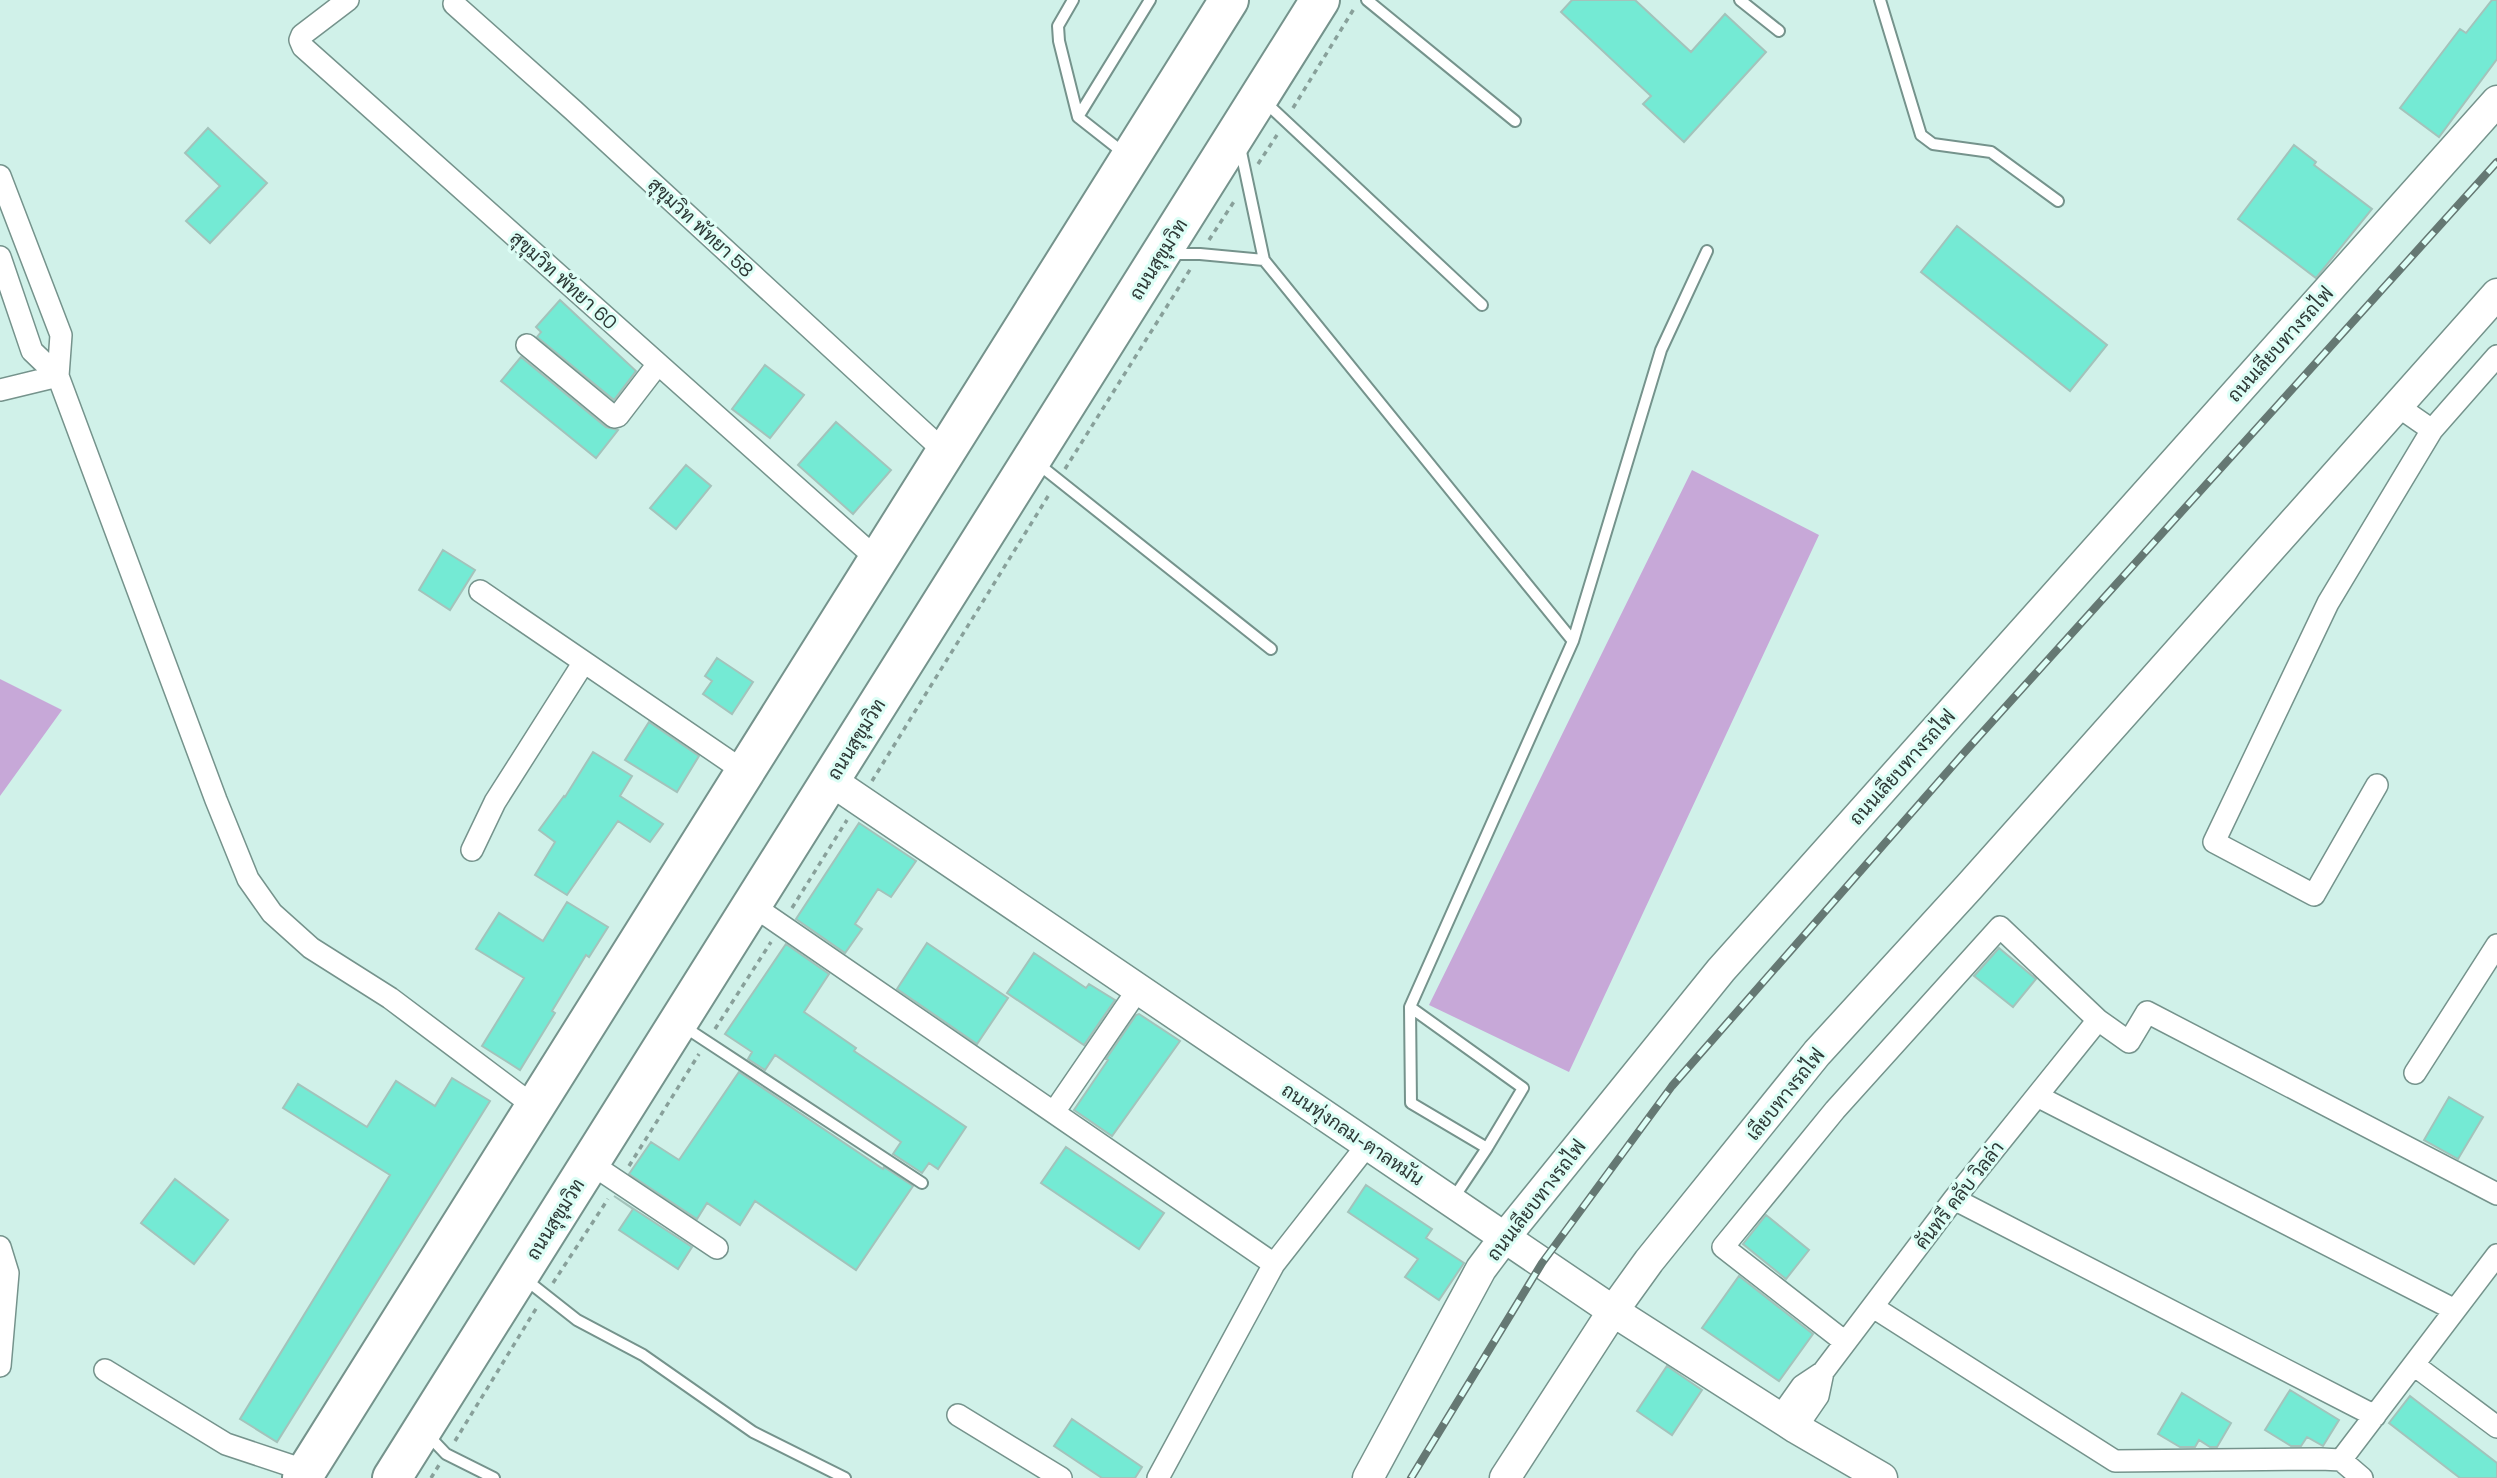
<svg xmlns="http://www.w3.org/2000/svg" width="2497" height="1478" viewBox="0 0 2497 1478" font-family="'Space Grotesk',Sarabun,sans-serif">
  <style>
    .green { fill: #c7a8d8 }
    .building { fill: #74ead4; stroke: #a3c3bb; stroke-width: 2 }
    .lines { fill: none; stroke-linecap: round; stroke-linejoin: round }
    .lane-casing { stroke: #75938c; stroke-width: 14 }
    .street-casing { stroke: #75938c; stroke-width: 24 }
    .secondary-casing { stroke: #75938c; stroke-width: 33 }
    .highway-casing { stroke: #75938c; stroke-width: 42 }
    .path { stroke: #88a09a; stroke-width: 3.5; stroke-dasharray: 5 5; stroke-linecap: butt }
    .lane { stroke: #fff; stroke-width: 10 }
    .street { stroke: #fff; stroke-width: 21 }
    .secondary { stroke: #fff; stroke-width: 30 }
    .highway { stroke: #fff; stroke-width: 38 }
    .rail-casing { stroke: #657873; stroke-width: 8 }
    .rail { stroke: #ddfef6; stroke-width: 5; stroke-dasharray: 16; stroke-linecap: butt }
    .labels { text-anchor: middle; stroke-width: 6; stroke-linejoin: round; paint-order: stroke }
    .street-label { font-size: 19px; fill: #2c3835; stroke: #ddfef6 }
  </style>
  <rect width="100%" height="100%" fill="#d0f1e9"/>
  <path class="green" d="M1692,470L1819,535L1569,1072L1429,1005Z
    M0,679L62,710L0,796Z"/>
  <path class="building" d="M1572,0H1635L1691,52L1725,14L1766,52L1684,142L1643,104L1651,96L1561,12Z
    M2492,0H2497V59L2439,137L2400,108L2460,29L2466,33Z
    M208,128L267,183L210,243L186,221L220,186L185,153Z
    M2294,145L2316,162L2314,165L2372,209L2316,278L2238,219Z
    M1957,226L2107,345L2070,391L1921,272Z
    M560,300L636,371L614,400L537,337L541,332L536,327Z
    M521,357L606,427L618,430L596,458L501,381Z
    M765,365L804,395L770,438L732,409Z
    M836,422L891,470L853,514L798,465Z
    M686,465L711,486L676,529L650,508Z
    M443,550L475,570L450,610L419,590Z
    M717,658L753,682L732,714L703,694L712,681L705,676Z
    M649,722L699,756L677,792L625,760Z
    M593,752L632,776L620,796L663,824L650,842L618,821L567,895L535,875L555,842L539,830L564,796L565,797Z
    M859,823L916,861L891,897L878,889L855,924L862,929L845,953L796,919Z
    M567,902L608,927L589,957L586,955L552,1011L555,1013L520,1070L482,1046L524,978L476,949L499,913L543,941Z
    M927,943L1008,998L977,1044L897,989Z
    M786,944L829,974L804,1012L856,1048L854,1051L966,1127L938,1169L929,1163L922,1173L893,1154L901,1142L775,1055L765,1070L748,1059L752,1052L725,1034Z
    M1999,948L2036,979L2013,1007L1974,976Z
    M1034,953L1086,988L1089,984L1115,1000L1084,1045L1007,993Z
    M1139,1014L1180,1041L1112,1136L1074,1110L1108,1060L1106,1059L1136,1015Z
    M739,1072L883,1169L884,1167L913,1186L856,1270L755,1201L740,1225L707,1203L697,1219L629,1174L651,1142L679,1160Z
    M452,1078L490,1101L277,1442L240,1419L390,1175L283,1108L298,1084L367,1127L396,1081L435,1106Z
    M2449,1097L2483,1117L2458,1159L2424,1140Z
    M1066,1147L1164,1213L1139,1249L1041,1183Z
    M175,1179L228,1220L194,1264L141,1223Z
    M1366,1185L1432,1229L1426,1238L1464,1263L1439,1300L1405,1277L1418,1259L1348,1212Z
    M614,1196L692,1247L678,1269L619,1230L633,1209Z
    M1766,1215L1809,1250L1786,1279L1743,1244Z
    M1739,1276L1813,1334L1779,1381L1702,1328Z
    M1667,1366L1702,1390L1672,1435L1637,1411Z
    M2290,1390L2339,1420L2323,1446L2307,1437L2301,1446H2291L2265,1430Z
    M2182,1393L2231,1423L2217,1447H2210L2199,1440L2195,1447H2180L2158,1434Z
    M2410,1396L2497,1463V1478H2460L2389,1423Z
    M1072,1419L1142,1467L1135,1478H1102L1054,1446Z"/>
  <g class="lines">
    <defs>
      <path id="lane" d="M1073,0L1058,26L1059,41L1078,117L1125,154
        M1367,0L1515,121
        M1740,0L1779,31
        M1880,0L1921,135L1933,144L1991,152L2058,201
        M1264,101L1482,305
        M1078,117L1150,0
        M1240,147L1264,260L1573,641
        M1169,254H1200L1264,260
        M1037,463L1271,649
        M1410,1007L1573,641L1661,350L1707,251
        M683,1026L922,1183
        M1453,1199L1487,1148L1411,1103L1410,1007L1523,1088L1487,1148
        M525,1279L577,1320L643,1355L753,1432L845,1478
        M427,1434L446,1454L494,1478"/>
      <path id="street" d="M348,0L302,35L300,40L303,47L878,560
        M454,4L573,110L945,452
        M0,176L61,335L58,376
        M0,257L32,351L58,376
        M527,345L614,417L618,416L658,364
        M0,390L58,376L216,800L248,879L272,913L311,948L390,998L535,1107
        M2396,405L2432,430L2497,356
        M480,591L745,772
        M2377,785L2314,895L2214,842L2328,603L2432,430
        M472,850L495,802L584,662
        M752,905L1274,1264
        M2415,1073L2497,945
        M2037,1096L2455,1310
        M1054,1112L1139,988
        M590,1163L717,1248
        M1954,1199L2375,1416
        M0,1247L8,1273L0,1366
        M1873,1307L2115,1461L2321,1459L2341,1460L2362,1478
        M1845,1342L1723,1247L1835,1110L2000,927L2098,1020L2129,1042L2147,1012L2497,1194
        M2414,1365L2497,1427
        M105,1370L226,1444L307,1471
        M958,1415L1061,1478
        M1780,1417L1802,1386L1823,1372L1954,1199L2098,1020
        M1796,1428L1818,1396L1823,1372
        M2341,1460L2497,1255
        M1158,1478L1274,1264L1368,1144"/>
      <path id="secondary" d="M830,780L1613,1311L1796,1428L1882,1478
        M1368,1478L1481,1269L1505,1237L1721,970L2497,101
        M1505,1478L1613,1311L1649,1261L1817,1053L1969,887L2497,294"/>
      <path id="highway" d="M302,1478L1229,0
        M392,1478L1320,0"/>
    </defs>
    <use href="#lane" class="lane-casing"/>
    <use href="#street" class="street-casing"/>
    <use href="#secondary" class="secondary-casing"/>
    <use href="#highway" class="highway-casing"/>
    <path class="path" d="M1293,108L1355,7
      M1258,164L1277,135
      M1209,240L1235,200
      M1065,469L1191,268
      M872,781L1050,493
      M792,908L847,820
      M715,1029L771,942
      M629,1166L699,1054
      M553,1283L608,1199
      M455,1441L537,1307
      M431,1478L439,1465"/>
    <use href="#lane" class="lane"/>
    <use href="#street" class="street"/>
    <use href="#secondary" class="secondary"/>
    <use href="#highway" class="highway"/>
    <defs>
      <path id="rail" d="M1411,1478L1542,1263L1672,1086L1963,754L2497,162"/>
    </defs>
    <use href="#rail" class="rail-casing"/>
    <use href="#rail" class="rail"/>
  </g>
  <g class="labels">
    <g class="street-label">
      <text transform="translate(701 227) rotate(43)" y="7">สุขุมวิท พัทยา 58</text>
      <text transform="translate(1158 259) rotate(-58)" y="7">ถนนสุขุมวิท</text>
      <text transform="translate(564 280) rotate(42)" y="7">สุขุมวิท พัทยา 60</text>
      <text transform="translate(2280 344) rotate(-48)" y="7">ถนนเลียบทางรถไฟ</text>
      <text transform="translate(856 739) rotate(-58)" y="7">ถนนสุขุมวิท</text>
      <text transform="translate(1902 767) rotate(-48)" y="7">ถนนเลียบทางรถไฟ</text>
      <text transform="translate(1785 1094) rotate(-51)" y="7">เลียบทางรถไฟ</text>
      <text transform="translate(1353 1134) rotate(34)" y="7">ถนนทุ่งกลม-ตาลหมัน</text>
      <text transform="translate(1959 1195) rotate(-52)" y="7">คันทรี คลับ วิลล่า</text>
      <text transform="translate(1536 1200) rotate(-52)" y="7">ถนนเลียบทางรถไฟ</text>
      <text transform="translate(555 1219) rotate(-58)" y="7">ถนนสุขุมวิท</text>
    </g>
  </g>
</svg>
